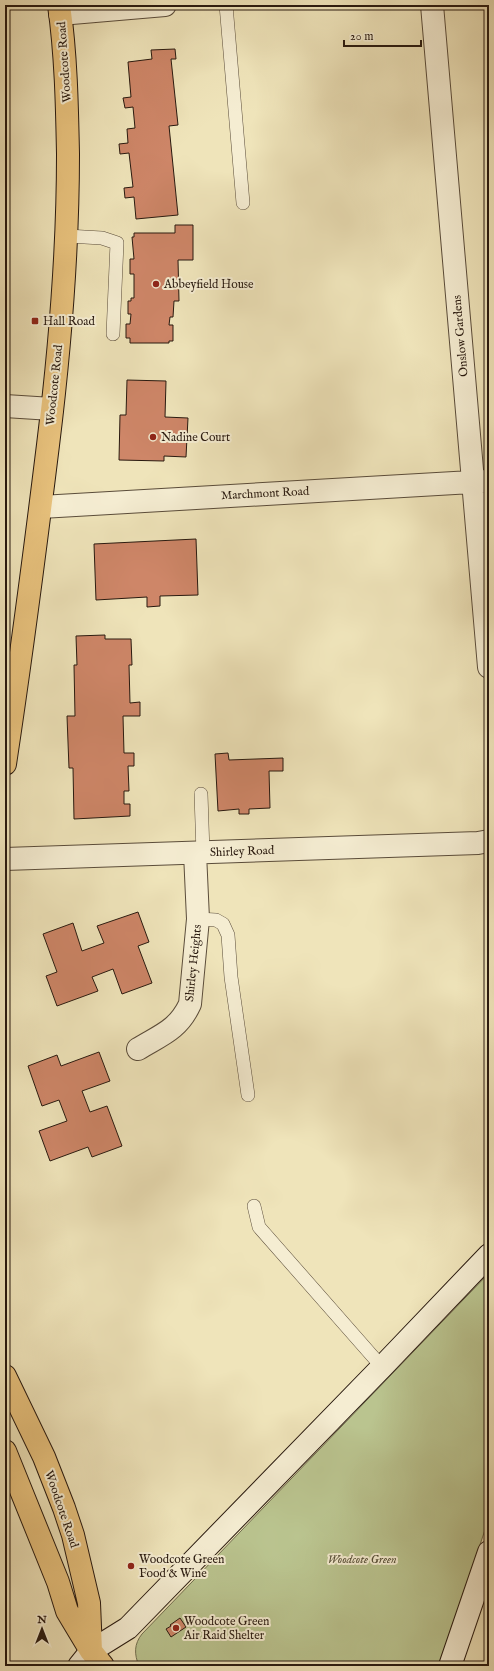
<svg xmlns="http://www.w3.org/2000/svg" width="494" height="1671" viewBox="0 0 494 1671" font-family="'IM FELL English',serif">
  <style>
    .green { fill: #bac48f; stroke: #716e4f }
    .building { fill: #ce8668; stroke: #28190f }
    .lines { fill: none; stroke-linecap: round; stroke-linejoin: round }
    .lane-casing { stroke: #5a4c3a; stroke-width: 14 }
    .street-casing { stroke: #5a4c3a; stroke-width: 24 }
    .secondary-casing { stroke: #28190f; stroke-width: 24 }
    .primary-casing { stroke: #28190f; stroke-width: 24 }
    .lane { stroke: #f5edd2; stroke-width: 13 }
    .street { stroke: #f5edd2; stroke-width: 22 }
    .secondary { stroke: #f5edd2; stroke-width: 22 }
    .primary { stroke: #e8c27d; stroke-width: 22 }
    .poi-dot { fill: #8f2418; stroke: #f5edd2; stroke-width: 1.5 }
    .labels { text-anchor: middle; stroke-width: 4; stroke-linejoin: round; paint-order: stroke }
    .street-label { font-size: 12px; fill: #28190f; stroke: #f5edd2 }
    .poi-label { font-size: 12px; fill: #28190f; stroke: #f5edd2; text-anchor: start }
    .park-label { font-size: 12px; font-style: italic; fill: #544c35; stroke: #f5edd2 }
  </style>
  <rect width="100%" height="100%" fill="#efe4ba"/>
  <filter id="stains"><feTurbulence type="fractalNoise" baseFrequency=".005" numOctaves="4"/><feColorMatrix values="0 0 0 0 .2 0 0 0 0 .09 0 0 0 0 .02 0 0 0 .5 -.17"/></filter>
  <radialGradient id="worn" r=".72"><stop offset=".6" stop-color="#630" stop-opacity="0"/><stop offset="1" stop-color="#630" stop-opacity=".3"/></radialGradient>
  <path class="green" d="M489,1273V1518L439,1666H139C134,1654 134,1644 142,1634Z"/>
  <path class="building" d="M175,49L176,59H171L178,125L169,126L178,215L136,219L134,197L125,198L124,188L133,187L129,153L120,154L119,144L128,143L127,129L135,128L133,107L125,108L123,98L131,97L128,62L152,59L151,50Z
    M175,225H193V260H178L179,301H174L173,317H170L169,325H173V341H169V343H130V338H126V324H130L131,314H128V301H131V298H134V274H130V259H134L132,237H134V233H175Z
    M127,380L166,381L165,417L188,418L186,457L164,456V461L119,460L120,415H126Z
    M196,539L198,595L160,596V606L147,607V597L96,600L94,544Z
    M105,635V639H131L132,665H129L130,703L140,702V716H123L124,753H134V766H128L129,791H124V804H130V816L74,819L73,768H69L67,716H75L74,665H77L76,636Z
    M228,753L229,760L283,758V771H269L270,808L249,809V814H239V809L218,811L215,754Z
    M138,912L149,942L138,946L152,983L122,994L113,969L92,977L98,991L57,1006L46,976L57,972L43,934L73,923L82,951L104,943L97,926Z
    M99,1052L110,1081L82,1091L90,1112L107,1106L122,1146L92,1157L88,1147L50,1161L39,1131L67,1121L59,1100L42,1106L28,1066L57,1055L61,1066Z
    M180,1618L186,1627L171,1637L166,1629L171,1626L170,1625Z"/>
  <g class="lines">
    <defs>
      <path id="lane" d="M226,5L243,203
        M67,236L102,238L117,243L113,334
        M201,794L203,853
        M198,919L216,920L223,924L228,935L231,977L248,1095
        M254,1206L259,1227L382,1367"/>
      <path id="street" d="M432,5L489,667
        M60,14L165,5
        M5,406L52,409
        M41,507L489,481
        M5,859L478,843L489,841
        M138,1049C161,1035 178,1030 190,1004L198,919L195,853"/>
      <path id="secondary" d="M79,1666L91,1651L128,1628L382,1367L489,1255
        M450,1666L489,1552"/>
      <path id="primary" d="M5,764C21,658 35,551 48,445C60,348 68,252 68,154C67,104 66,55 59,5
        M5,1376L44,1457L64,1508L73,1535L89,1603L91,1651
        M5,1451L58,1582L67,1611L91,1651L103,1666"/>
    </defs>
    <use href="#lane" class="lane-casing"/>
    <use href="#street" class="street-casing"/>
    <use href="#secondary" class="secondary-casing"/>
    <use href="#primary" class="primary-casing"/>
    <use href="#lane" class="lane"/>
    <use href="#street" class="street"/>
    <use href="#secondary" class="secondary"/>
    <use href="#primary" class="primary"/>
  </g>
  <g class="poi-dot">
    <circle cx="156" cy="284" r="4"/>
    <rect x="31" y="317" width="8" height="8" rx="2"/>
    <circle cx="153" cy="437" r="4"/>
    <circle cx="131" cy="1566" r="4"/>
    <circle cx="176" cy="1628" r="4"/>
  </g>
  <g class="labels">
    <g class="street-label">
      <text transform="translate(64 62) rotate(-94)" y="4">Woodcote Road</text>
      <text transform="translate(460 336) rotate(-95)" y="4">Onslow Gardens</text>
      <text transform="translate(54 385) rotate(-84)" y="4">Woodcote Road</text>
      <text transform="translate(265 493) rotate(-3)" y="4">Marchmont Road</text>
      <text transform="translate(242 851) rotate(-2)" y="4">Shirley Road</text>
      <text transform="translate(193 963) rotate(-84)" y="4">Shirley Heights</text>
      <text transform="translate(62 1509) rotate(71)" y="4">Woodcote Road</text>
    </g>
    <g class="poi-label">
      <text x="164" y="288">Abbeyfield House</text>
      <text x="43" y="325">Hall Road</text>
      <text x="161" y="441">Nadine Court</text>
      <text x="139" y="1563">Woodcote Green<tspan x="139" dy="14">Food &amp; Wine</tspan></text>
      <text x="184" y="1625">Woodcote Green<tspan x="184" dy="14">Air Raid Shelter</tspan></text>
    </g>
    <g class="park-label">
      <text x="362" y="1563">Woodcote Green</text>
    </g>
  </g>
  <rect width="494" height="1671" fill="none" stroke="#efe4ba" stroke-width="20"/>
  <rect x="6" y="6" width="482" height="1659" fill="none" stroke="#28190f" stroke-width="2"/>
  <rect x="10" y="10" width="474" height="1651" fill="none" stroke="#28190f"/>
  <g transform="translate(42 1629)" stroke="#f5edd2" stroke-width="3" paint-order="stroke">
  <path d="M0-3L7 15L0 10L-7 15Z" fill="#28190f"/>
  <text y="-6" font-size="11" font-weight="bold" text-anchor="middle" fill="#28190f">N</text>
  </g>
  <path d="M344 40v6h77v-6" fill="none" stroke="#28190f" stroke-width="2"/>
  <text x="350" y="40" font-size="12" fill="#28190f" stroke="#f5edd2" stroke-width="3" paint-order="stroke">20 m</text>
  <rect width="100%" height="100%" filter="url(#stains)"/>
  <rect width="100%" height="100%" fill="url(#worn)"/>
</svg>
